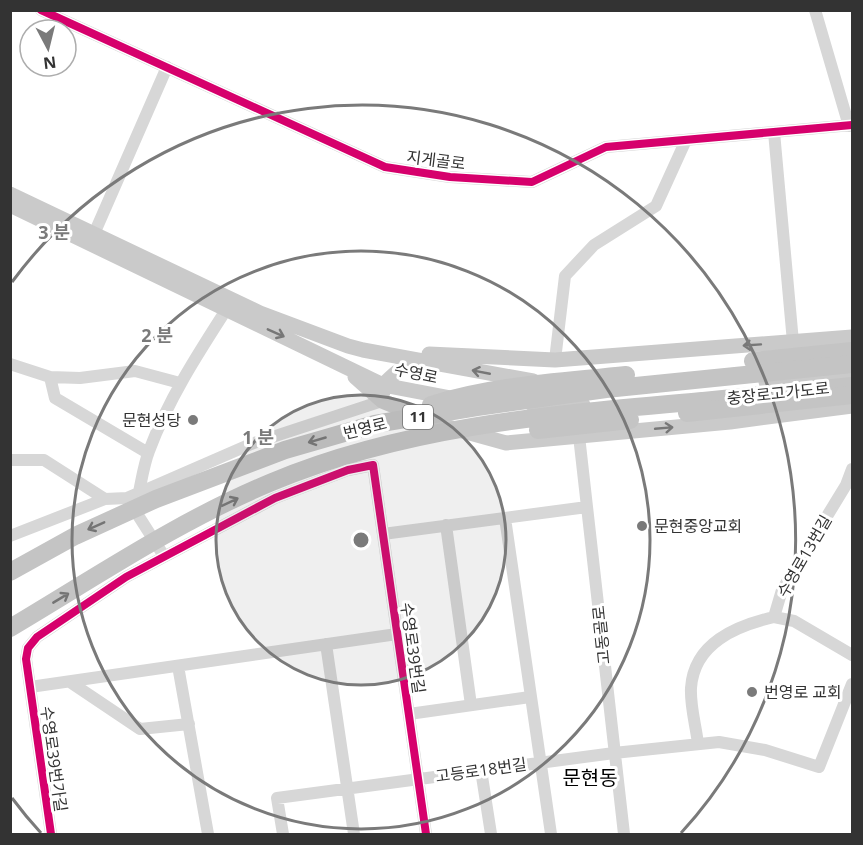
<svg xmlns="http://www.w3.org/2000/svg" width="863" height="845" viewBox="0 0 863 845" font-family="'Open Sans','Noto Sans KR',sans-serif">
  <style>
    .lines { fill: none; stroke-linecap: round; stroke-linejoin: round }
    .minor { stroke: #d7d7d7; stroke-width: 12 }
    .major { stroke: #cacaca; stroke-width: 15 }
    .highway { stroke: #c4c4c4; stroke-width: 18 }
    .highway-bridge { stroke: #c4c4c4; stroke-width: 18 }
    .cycleway-casing { stroke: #fff; stroke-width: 11 }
    .cycleway { stroke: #d6006c; stroke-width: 8 }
    .oneway { stroke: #777 }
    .oneway2 { stroke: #747474 }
    .ring { fill: none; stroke: #7a7a7a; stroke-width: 3 }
    .poi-dot { fill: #7a7a7a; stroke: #fff; stroke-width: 2 }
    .labels { text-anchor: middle; stroke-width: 6; stroke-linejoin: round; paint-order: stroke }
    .shield { fill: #fff; stroke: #707070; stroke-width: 1.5 }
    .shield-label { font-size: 15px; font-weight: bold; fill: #333 }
    .street-label { font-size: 16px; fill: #333; stroke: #fff }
    .poi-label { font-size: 16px; fill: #333; stroke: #fff; text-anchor: start }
    .quarter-label { font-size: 20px; fill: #000; stroke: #fff }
    .centre { fill: #7a7a7a; stroke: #fff; stroke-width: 3 }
    .ring-label { font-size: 18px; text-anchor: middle; font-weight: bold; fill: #7a7a7a; stroke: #fff; stroke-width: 6; stroke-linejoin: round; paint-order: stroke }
  </style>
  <rect width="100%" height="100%" fill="#fff"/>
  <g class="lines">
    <path class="minor" d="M41,10L385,167L450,177L532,182L606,147L852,125
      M815,10L849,126
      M774,132L793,342
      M94,234L167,67
      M555,360L565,276L594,245L656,206L686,140
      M10,364L50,377L80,378L135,371L180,383
      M50,377L55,398L148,453
      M579,436L624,834
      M10,460H44L105,499
      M139,492C142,478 144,464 149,451C168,400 197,355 226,310
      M505,518L551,834
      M446,525L471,705
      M383,534L587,507
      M10,536L105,499L127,498
      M164,556L127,498L251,444L382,401
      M774,617L794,621L852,655
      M326,644L354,834
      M178,666L208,834
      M70,682L140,729L189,724
      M30,687L397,634
      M409,714L530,697
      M698,744C696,726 690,706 691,688C694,643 736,626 774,617L782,590L846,485L852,469
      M481,770L491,834
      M51,834L26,659L28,648L37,637L126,577L275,498L348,470L373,465L426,834
      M283,834L277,798L614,753L719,742L765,750L819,767L852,684"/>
    <path class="major" d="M10,194L260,313L348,346L363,350L533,381
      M10,205L383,385L451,398
      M429,354L555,360L852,337
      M355,377L382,401L441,425L506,443L730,422L852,406
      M766,382L852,374
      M383,392V385C394,374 403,364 420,364
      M532,404L583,405"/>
    <path class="highway" d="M753,361L852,351
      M703,401L852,386"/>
    <path class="highway-bridge" d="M431,405C494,385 561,382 626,375
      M687,413L852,395
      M538,430L630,420
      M10,572L75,536L156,499L285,450L375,424L477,407L606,389L852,364
      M10,628C96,577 180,520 272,482C408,425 557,414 703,401"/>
    <defs>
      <path id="cycleway" d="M41,10L385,167L450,177L532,182L606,147L852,125
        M51,834L26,659L28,648L37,637L126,577L275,498L348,470L373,465L426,834"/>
    </defs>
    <use href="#cycleway" class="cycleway-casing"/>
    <use href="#cycleway" class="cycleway"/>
  </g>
  <defs><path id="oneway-shaft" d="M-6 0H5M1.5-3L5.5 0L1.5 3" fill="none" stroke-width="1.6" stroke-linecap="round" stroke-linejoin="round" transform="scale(1.5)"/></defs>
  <g class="oneway">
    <use href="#oneway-shaft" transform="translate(276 333) rotate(24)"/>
    <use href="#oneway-shaft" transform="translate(752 345) rotate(176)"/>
    <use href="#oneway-shaft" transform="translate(481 372) rotate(-169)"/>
    <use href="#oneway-shaft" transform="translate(664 428) rotate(-5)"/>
  </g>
  <g class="oneway2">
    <use href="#oneway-shaft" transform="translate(317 440) rotate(164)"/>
    <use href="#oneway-shaft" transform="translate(230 502) rotate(-25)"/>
    <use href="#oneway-shaft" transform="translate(96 526) rotate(156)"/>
    <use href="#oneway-shaft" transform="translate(61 598) rotate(-31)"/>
  </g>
  <circle cx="361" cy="540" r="145" fill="#7a7a7a" fill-opacity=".12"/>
  <g class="ring">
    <circle cx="361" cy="540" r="145"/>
    <circle cx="361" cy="540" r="289"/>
    <path d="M41 833A434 434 0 0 1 12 798M12 282A434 434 0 1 1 681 833"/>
  </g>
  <g class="poi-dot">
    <circle cx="193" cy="420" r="6"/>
    <circle cx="642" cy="526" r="6"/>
    <circle cx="752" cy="692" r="6"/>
  </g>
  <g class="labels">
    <rect class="shield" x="403" y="405" width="30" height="24" rx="4.5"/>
    <g class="shield-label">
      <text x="418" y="422">11</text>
    </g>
    <g class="street-label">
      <text transform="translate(436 160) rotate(7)" y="6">지게골로</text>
      <text transform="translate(416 373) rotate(12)" y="6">수영로</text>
      <text transform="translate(778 393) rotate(-6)" y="6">충장로고가도로</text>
      <text transform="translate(365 428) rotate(-14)" y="6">번영로</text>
      <text transform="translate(804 556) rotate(-60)" y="6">수영로13번길</text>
      <text transform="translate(601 635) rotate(-96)" y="6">고동골로</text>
      <text transform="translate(413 648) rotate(82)" y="6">수영로39번길</text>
      <text transform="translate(54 759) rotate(82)" y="6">수영로39번가길</text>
      <text transform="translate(481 770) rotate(-8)" y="6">고등로18번길</text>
    </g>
    <g class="poi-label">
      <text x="181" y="426" text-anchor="end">문현성당</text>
      <text x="654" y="532">문현중앙교회</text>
      <text x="764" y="698">번영로 교회</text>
    </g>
    <g class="quarter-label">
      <text x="590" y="785">문현동</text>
    </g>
  </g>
  <circle cx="361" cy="540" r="9" class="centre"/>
  <g class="ring-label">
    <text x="54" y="239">3 분</text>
    <text x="157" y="342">2 분</text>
    <text x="258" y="444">1 분</text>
  </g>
  <rect width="863" height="845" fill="none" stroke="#333333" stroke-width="24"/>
  <g transform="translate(48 48) rotate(173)"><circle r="28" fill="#ffffff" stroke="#adadad" stroke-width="1.5"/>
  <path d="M0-4.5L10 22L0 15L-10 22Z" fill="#7a7a7a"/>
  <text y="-9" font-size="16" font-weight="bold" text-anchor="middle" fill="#333333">N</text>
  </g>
</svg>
